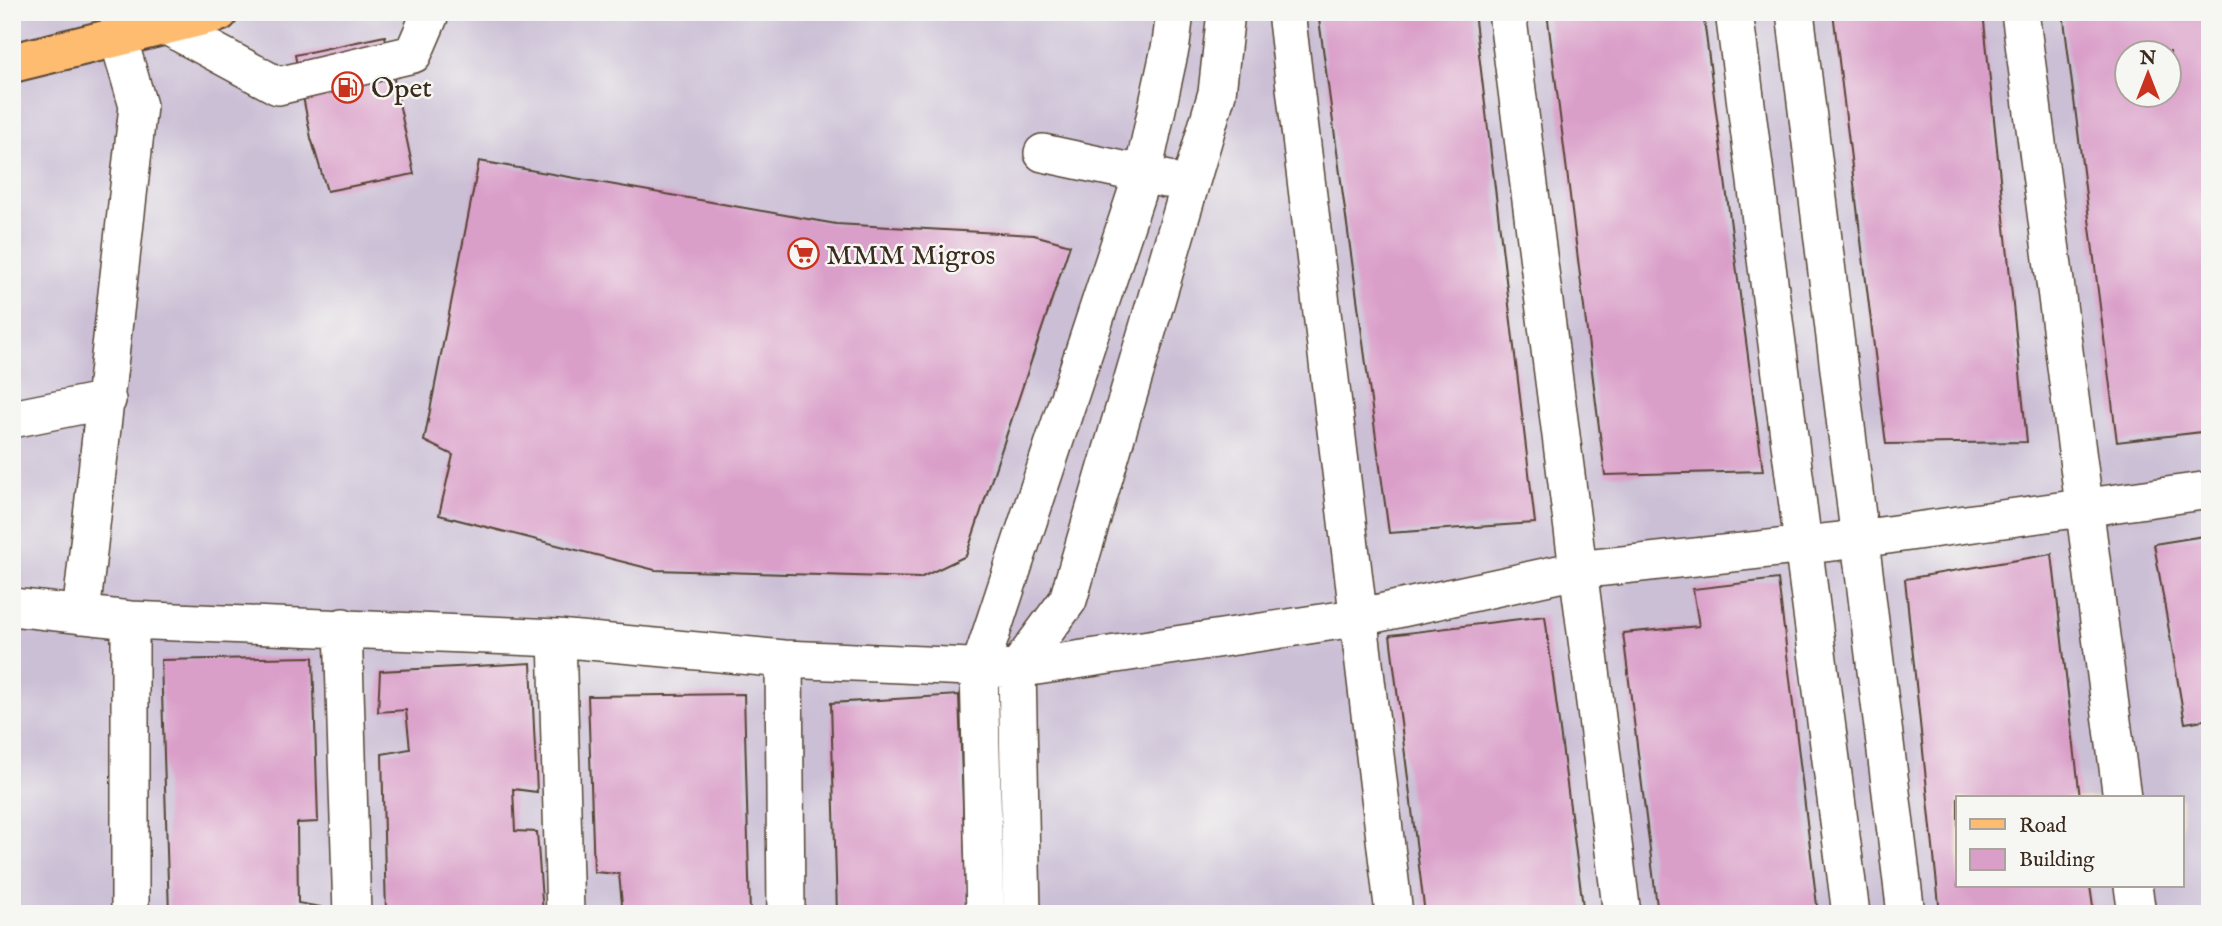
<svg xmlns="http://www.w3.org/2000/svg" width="2222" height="926" viewBox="0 0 2222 926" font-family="'IM FELL English',serif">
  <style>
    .industrial { fill: #cbbfd5; fill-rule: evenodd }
    .building { fill: #da9fc9; fill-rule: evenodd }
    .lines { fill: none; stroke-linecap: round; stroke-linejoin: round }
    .minor-casing { stroke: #564536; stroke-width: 40 }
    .major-casing { stroke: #564536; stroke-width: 42 }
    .minor { stroke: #fff; stroke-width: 37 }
    .major { stroke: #febc70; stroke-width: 38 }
    .labels { text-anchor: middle; stroke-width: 5; stroke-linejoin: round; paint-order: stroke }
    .poi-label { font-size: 28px; fill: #3b2a1e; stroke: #f6f6f2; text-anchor: start }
  </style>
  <rect width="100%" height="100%" fill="#f6f6f2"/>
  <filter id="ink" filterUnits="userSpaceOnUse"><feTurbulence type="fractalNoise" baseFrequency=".0143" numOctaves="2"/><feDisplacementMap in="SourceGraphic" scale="14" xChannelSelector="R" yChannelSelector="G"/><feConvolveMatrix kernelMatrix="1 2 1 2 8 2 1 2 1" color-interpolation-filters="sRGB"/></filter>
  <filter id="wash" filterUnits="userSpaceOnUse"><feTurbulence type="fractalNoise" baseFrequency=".00686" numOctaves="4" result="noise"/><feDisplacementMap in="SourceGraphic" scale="28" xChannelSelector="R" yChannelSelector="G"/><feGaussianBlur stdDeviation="1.57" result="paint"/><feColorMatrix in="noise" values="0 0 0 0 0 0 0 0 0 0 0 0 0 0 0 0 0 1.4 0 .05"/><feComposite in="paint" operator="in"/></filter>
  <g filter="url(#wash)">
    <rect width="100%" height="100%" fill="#efdfbf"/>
    <path class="industrial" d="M12,12H2210V914H12ZM2128,52H2170V94H2128ZM1958,798H2182V886H1958Z"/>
    <g id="blocks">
      <path class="building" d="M1318,12H1474L1535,523L1389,533Z
        M1547,12H1703L1763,471L1605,475Z
        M1833,12H1983L2027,442L1886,444Z
        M2063,12H2210V431L2117,442ZM2128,52H2170V94H2128Z
        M385,36L414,174L327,191L311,138L295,55Z
        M479,161L836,224L1034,235L1070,245L966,556L920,578L655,570L439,515L453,455L424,441Z
        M2210,535V719L2185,723L2154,544Z
        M2052,554L2080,798H1958V886H2090L2094,914H1940L1905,579Z
        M1778,579L1818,914H1658L1623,633L1699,626L1693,589Z
        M1545,616L1584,914H1425L1390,635Z
        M313,657L318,822L297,823L298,903L321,907L322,914H169L161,660Z
        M531,663L537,792L513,789L515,831L537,832L543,914H386L382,754L410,749L406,710L378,712L380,671Z
        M744,694L750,914H623L619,874L594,872L588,696Z
        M959,695L967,914H837L831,703Z"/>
    </g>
  </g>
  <g filter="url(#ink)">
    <use href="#blocks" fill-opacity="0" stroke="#564536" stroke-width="2"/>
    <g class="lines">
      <defs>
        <path id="minor" d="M1286,12L1394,914
          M1507,12L1622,914
          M1734,12L1851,914
          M1795,12L1906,914
          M2020,12L2122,798
          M165,25L278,86L413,54L431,12
          M1043,153L1165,179
          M12,419L107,400
          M12,607L130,620L557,638L784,659L1017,669L1361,617L1577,570L1859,539L2210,490
          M81,615L138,106L118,37
          M130,620V914
          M343,627L352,914
          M557,638L565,914
          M784,659L786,914
          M2133,886L2137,914
          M985,914L979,670L1143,173L1171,44L1175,12
          M1022,914L1017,669L1068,600L1217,93L1226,12"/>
        <path id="major" d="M12,63L219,12"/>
      </defs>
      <use href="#minor" class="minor-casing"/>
      <use href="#major" class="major-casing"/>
      <use href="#minor" class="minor"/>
      <use href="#major" class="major"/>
    </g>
  </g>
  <defs>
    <symbol id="fuel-ring" viewBox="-11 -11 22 22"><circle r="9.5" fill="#f6f6f2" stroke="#c8321e" stroke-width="1.5"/><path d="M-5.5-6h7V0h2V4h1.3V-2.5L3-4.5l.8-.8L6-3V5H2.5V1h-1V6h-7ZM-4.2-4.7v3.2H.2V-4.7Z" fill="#c8321e"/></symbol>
    <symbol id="supermarket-ring" viewBox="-11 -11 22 22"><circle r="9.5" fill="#f6f6f2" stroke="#c8321e" stroke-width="1.5"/><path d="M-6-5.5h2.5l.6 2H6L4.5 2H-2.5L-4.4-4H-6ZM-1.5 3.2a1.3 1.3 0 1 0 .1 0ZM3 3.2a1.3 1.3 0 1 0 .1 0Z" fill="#c8321e"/></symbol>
  </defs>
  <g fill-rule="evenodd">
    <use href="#fuel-ring" x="330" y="70" width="35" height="35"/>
    <use href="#supermarket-ring" x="786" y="236" width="35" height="35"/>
  </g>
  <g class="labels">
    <g class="poi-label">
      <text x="371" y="97">Opet</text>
      <text x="826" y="264">MMM Migros</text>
    </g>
  </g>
  <rect width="2222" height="926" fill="none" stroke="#f6f6f2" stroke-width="42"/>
  <rect x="1956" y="796" width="228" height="91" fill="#f6f6f2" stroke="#aba49d" stroke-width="2"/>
  <rect x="1970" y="819" width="35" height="10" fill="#febc70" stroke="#aba49d" stroke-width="2"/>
  <text x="2019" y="832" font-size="21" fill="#3b2a1e">Road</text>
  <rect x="1970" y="849" width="35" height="21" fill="#da9fc9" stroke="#aba49d" stroke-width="2"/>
  <text x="2019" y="866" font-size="21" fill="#3b2a1e">Building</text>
  <g transform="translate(2148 74)"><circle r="33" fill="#f6f6f2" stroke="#aba49d" stroke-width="2"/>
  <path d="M0-5L12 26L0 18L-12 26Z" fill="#c8321e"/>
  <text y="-10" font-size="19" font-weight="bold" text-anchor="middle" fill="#3b2a1e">N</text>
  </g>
</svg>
